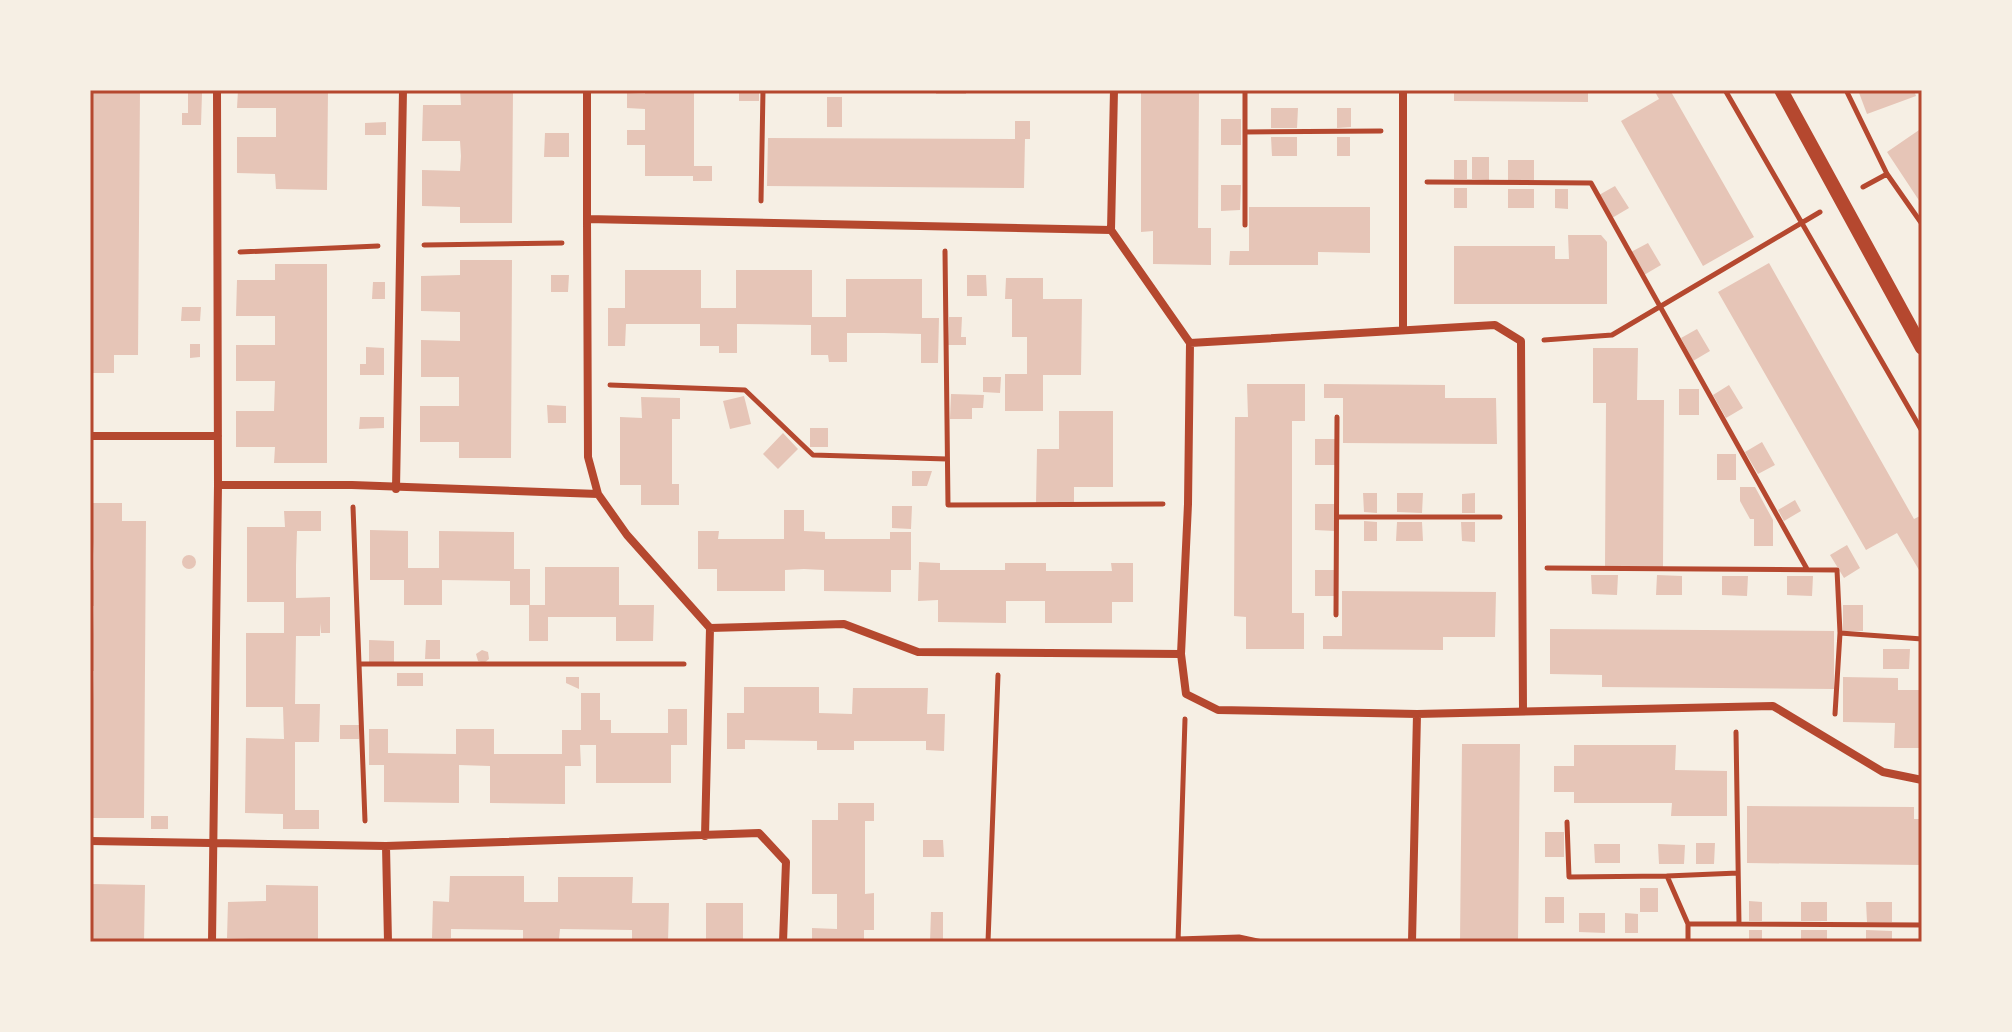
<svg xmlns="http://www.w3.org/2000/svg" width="2012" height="1032" viewBox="0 0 2012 1032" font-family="Barlow,sans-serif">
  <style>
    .building { fill: #e6c5b7 }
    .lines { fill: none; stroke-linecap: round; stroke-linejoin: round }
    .path { stroke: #b5482f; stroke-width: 5 }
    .minor { stroke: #b5482f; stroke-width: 8 }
    .tertiary { stroke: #b5482f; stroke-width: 14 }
    .neatline { fill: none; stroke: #b5482f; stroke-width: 3 }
  </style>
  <rect width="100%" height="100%" fill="#f6efe4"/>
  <path class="building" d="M90,90H140L138,355H114V373H90Z
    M238,90H328L327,190L276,189L275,174L237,173V137H276V108H237Z
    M460,90H513L512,223H460V207L422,206V170L460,171L461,156L460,141H422L423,105H461Z
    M645,90H694V166H712V181H693V176H645V145H627V130H645V109L627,108V93L645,94Z
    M739,90H759V101H739Z
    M936,90H966V94H936Z
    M1141,90H1199L1198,228H1211V265L1153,264V231L1141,232Z
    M1454,90H1588V102L1454,101Z
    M1654,90H1670L1754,237L1703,266L1621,121L1659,99Z
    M1858,90H1914L1916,96L1867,114Z
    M188,93H202L201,125H182V113H188Z
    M827,97H842V127H827Z
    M1271,108H1298L1297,128H1271Z
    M1337,108H1351V127L1337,128Z
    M1221,119H1241V145H1221Z
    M1015,121H1030V139H1025L1024,188L767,186L768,138L1015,139Z
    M386,122V135H365V123Z
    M1922,128V205L1887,152Z
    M545,133H569V157H544Z
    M1271,137H1297V156H1272Z
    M1337,137H1350V156H1337Z
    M1472,157H1489V180L1472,179Z
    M1454,160H1467V179H1454Z
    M1508,160H1534V180H1508Z
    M1221,185H1241L1240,210L1221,211Z
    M1615,186L1629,208L1612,218L1599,195Z
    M1454,188H1467V208H1454Z
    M1508,189H1534V208H1508Z
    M1555,189H1568V209L1555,208Z
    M1249,207H1370V253L1318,252V265H1229L1230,251H1249Z
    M1568,235H1601L1607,242V304H1454V246H1555V259H1569Z
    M1648,243L1661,265L1644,275L1631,252Z
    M460,260H512L511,458H459V442H420V406H459V377H421V340L460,341V312L421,311V276L460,275Z
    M1769,263L1914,519L1922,515V575L1897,533L1866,550L1718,292Z
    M275,264H327V463H274L275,447H236V411H274L275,381H236V345H275V316H236L237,280H275Z
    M625,270H701V308H736V270H812V317H846V279H922V318H939L938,363H921V334L884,333H847V362H829L828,355H811V325L737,324V353H719V346H700V324H626L625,346H608V308H625Z
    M551,275H569L568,292H551Z
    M967,275H986L987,296H967Z
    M1006,278H1043V299H1082L1081,375H1043V411H1005V374H1027V337H1012V299H1005Z
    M373,282H385V299H372Z
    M182,307H201L200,321H181Z
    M949,317H962L961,337H966V345H948Z
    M1697,329L1710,351L1693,361L1681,338Z
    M190,344H200V357L190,358Z
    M366,347L384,348V375H360V364H366Z
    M1593,348H1638L1637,400H1664L1663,567L1605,566L1606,403H1593Z
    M983,377H1001L1000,393L983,392Z
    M1247,384H1305V421H1292V613H1304V649H1246V617L1234,616L1235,417H1248Z
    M1324,384L1445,385V398H1496L1497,444L1343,443V398H1324Z
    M1729,385L1743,408L1726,418L1713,395Z
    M1679,389H1699V415H1679Z
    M951,394L984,395L983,408H972V419H950Z
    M744,396L751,424L730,429L723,401Z
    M641,397L680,398V419H672V484H679V505H641V485H620V417L642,418Z
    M547,405L566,406V423H548Z
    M1059,411H1113V487H1074V504H1036L1037,449H1059Z
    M360,417H384V428L359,429Z
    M810,428H828V447H810Z
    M783,433L798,449L778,469L763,454Z
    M1315,439H1335V465H1315Z
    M1762,442L1775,465L1758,474L1745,452Z
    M1717,454H1736V480H1717Z
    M912,471H932L927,486H912Z
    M1740,487H1755L1773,520V546H1754V519H1750L1740,501Z
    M1363,493H1377V513L1364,512Z
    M1397,493H1423L1422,513L1397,512Z
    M1475,493V513H1462V494Z
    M1795,500L1801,511L1784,521L1778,510Z
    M90,503H122V521H146L144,818H93L90,700H93L94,671H90V635H93L94,606H90V570H94V555Z
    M1315,504H1334V531L1315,530Z
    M892,506H912L911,529L892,528Z
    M784,510H804V531L825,532V539H890V532H911V570H891V592L824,591V570L804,569L785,570V591H717V569H698V531H719L718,539H784Z
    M284,511H321V531H297L296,565V598L330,597V633H321L320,623V636H296L295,704H320L319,742H295V810H319V829H283V814L245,813L246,738L284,739L283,707H246V633H284V602H247V527H285Z
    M1364,521L1377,522V541H1364Z
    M1397,522H1422L1423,541H1396Z
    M1461,522H1475V542L1462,541Z
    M370,530L408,531V568H439V531L514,532V569H530V605H545V567H619V605H654L653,641H616V617H548V641H529V605H510V581L442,580V605H404V580H370Z
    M1847,545L1860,568L1844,578L1830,555Z
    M182 562a7 7 0 1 1 14 0a7 7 0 1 1-14 0Z
    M919,562L940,563V570H1005V563H1046V571H1112L1111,563H1133V602H1112V623H1045V601H1006V623L938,622V600L918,601Z
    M1315,570H1334V596H1315Z
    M1591,575H1618L1617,595L1592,594Z
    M1657,575L1682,576V595H1656Z
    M1722,576H1748L1747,596L1722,595Z
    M1787,576H1813L1812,596L1787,595Z
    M1342,591L1496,592L1495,637H1443V650L1323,649V636H1342Z
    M1843,605H1863V631H1843Z
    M1550,629L1834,631V689L1602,687V675L1550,674Z
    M369,640L394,641V663H369Z
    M426,640H440V659H425Z
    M1883,649H1910L1909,669H1883Z
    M482,650L488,652L489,659L484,663L478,661L476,654Z
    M397,673H423V686H397Z
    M566,677H579V689L566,683Z
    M1843,677L1898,678V690H1922V748H1894L1895,723L1843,722Z
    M744,687H819V713L852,714L853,688H928L927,714H945L944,751L926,750V741H854V750H817V741L745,740V749H727V713H744Z
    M581,693H600V720H611V733H668V709H687V745H671V783H596V745H580L581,766H565V804L490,803V766L459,765V803L384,802V765H369V729H388V753L456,754V729H494V754H562V730H581Z
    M340,725H359V739H340Z
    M1462,744H1520L1518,942H1460Z
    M1574,745H1676L1675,770L1727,771V816H1671L1672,803H1574V792H1554V766H1574Z
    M838,803H874V821H865V894L874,893V930H864V942H812V928L837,929V894H812V820H838Z
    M1747,806L1914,807V819H1922V865L1747,863Z
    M151,816H168V829H151Z
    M1545,832H1564V857H1545Z
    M923,840H943L944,857H923Z
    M1696,843H1715L1714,864H1696Z
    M1594,844H1620V863H1595Z
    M1658,844L1685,845L1684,864H1659Z
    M450,876H524V902H558V877H633L632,903H669L668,942H632V930L560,929L559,939H523V930L451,929V938H432L433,901L449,902Z
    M92,884L145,885L144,942H92Z
    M266,885L318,886V942L227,938L228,902L266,901Z
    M1640,888H1658V912H1640Z
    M1545,897H1564V923H1545Z
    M1749,901L1762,902V921H1749Z
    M1801,902H1827V921H1801Z
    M1866,902H1892V922H1867Z
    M706,903H743V942H706Z
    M931,912H943V942H930Z
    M1579,913H1605V933L1579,932Z
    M1625,913L1638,914V933H1625Z
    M1749,930H1762V942H1749Z
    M1801,930H1827V942H1801Z
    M1866,930L1892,931V942H1866Z"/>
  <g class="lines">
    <path class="path" d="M1725,90L1922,431
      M1846,90L1887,174L1922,224
      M1245,132L1381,131
      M1427,182L1591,183L1807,569
      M1863,187L1887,174
      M761,201L763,90
      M1245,225V90
      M424,245L562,243
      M945,251L948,505L1163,504
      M240,252L378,246
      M1544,340L1612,335L1820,212
      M610,385L745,390L813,455L947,459
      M353,507L365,821
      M1337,517H1500
      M1547,568L1837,570L1840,633L1835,714
      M1336,615L1337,417
      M1840,633L1922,639
      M361,664H684
      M1567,822L1569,877L1667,876L1688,924H1739L1736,732
      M1667,876L1738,873
      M1688,924V942
      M1739,924L1922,925
      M1178,939L1239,937L1262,942
      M988,942L998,675
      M1178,942L1185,719"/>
    <path class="minor" d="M587,90V219L1111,230
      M1114,90L1111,230L1190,343L1188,504L1181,654L1186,694L1218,710L1417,714L1773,706L1883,772L1922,780
      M1403,90V329
      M587,219L588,457L598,494
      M1190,343L1495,325L1521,341L1523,711
      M90,436H218
      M218,485H352L598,494L627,535L710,628L844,624L918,652L1181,654
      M396,489L403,90
      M705,836L710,628
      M90,841L386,846L759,833L786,862L783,942
      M386,846L388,942
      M212,942L218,485L217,90
      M1412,942L1417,714"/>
    <path class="tertiary" d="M1781,90L1922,348"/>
  </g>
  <rect width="2012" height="1032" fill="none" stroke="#f6efe4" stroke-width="184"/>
  <rect x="92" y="92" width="1828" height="848" class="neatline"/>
</svg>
